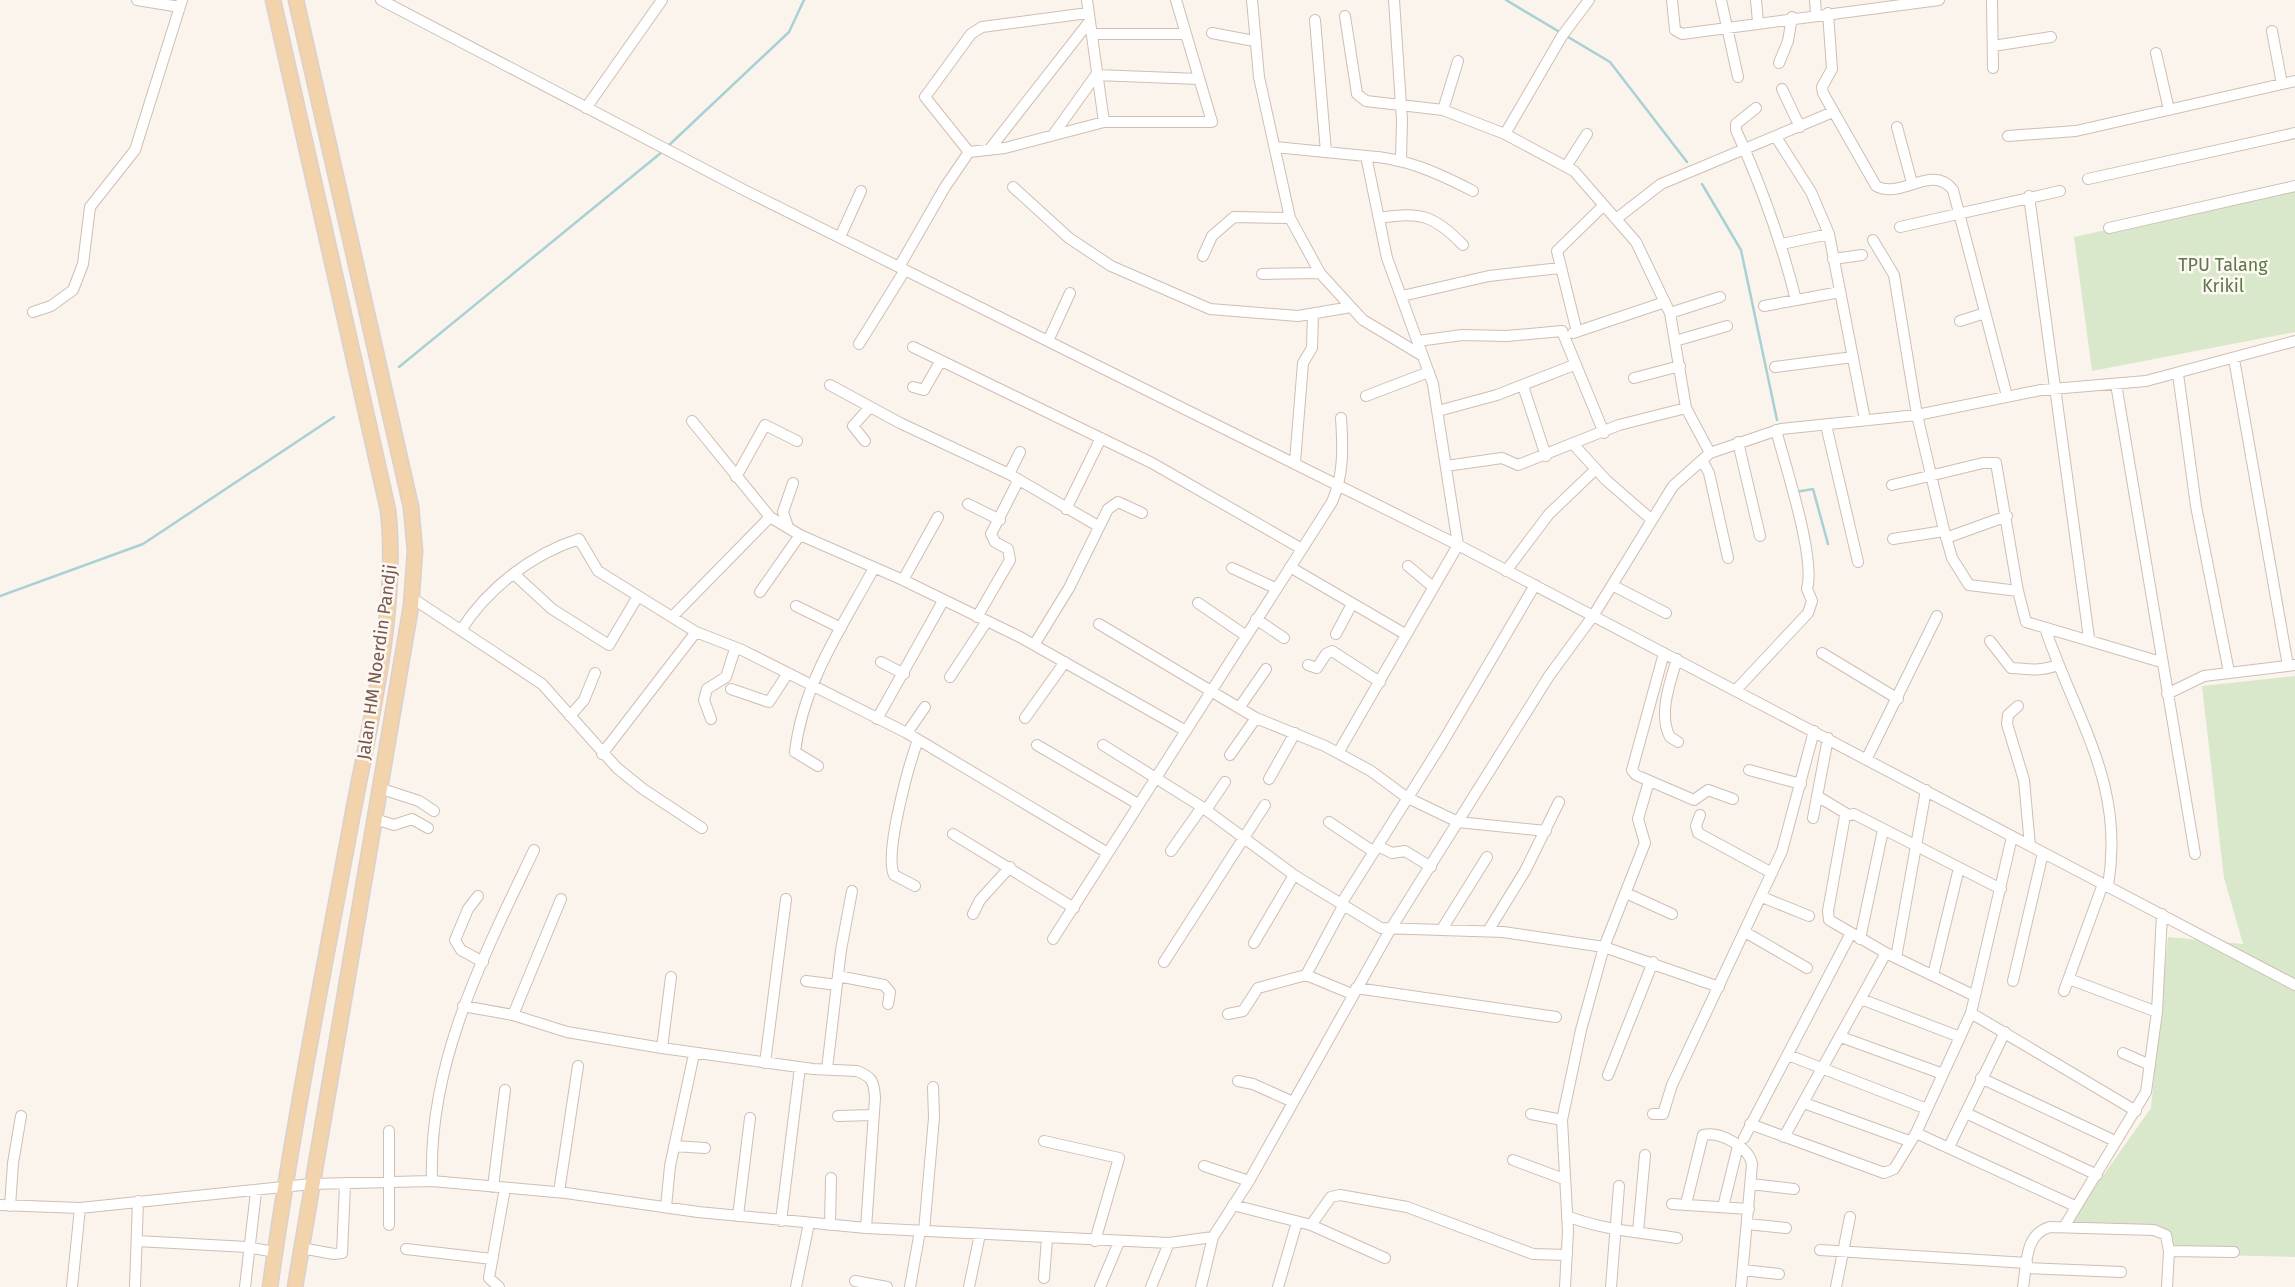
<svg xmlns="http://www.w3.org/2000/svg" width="2295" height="1287" viewBox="0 0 2295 1287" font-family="'Fira Sans',sans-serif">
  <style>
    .green { fill: #d9e8cb }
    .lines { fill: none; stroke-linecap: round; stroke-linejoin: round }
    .stream { stroke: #a8d1d5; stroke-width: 2.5 }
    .street-casing { stroke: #cfbeb4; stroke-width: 12 }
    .primary-casing { stroke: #d8d1ce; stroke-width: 17 }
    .street { stroke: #fff; stroke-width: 10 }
    .primary { stroke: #f3d3ab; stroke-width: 14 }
    .labels { text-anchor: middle; stroke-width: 5; stroke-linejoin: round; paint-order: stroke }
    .park-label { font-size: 18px; fill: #5b7949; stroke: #fef8f2 }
    .street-label { font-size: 18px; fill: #755a50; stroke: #fef8f2 }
  </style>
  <rect width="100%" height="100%" fill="#fbf4ec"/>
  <path class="green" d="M2295,188V332L2092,371L2074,237Z
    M2295,676V1257L2171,1254V1234L2063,1232L2151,1108L2168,937L2243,944L2224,878L2202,686Z"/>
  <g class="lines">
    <path class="stream" d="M1506,0L1610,62L1687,162
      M667,147L789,32L804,0
      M1702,184L1741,250L1777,420
      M399,367L662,152
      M1796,492L1813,489L1828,544
      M0,596L143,544L334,417"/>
    <defs>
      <path id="street" d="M137,0L180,7
        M381,0L744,190L1458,545L2295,985
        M1087,0L1104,122
        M1252,0L1259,77L1290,218L1320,273L1351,307L1363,320L1423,356
        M1394,0L1402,120L1401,160
        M1672,0L1675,30L1682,34L1939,0
        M1721,0L1738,77
        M1756,0L1758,22
        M1815,0L1816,15
        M1992,0L1993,68
        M1828,13L1832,69L1822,87L1823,93L1876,186C1901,200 1932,163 1953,190L2007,396
        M1345,16L1357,94L1366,101L1443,110L1505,134L1574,171L1636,242L1670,313L1686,408L1710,453
        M1315,20L1326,152
        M2272,31L2282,84
        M1212,33L1254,41
        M1092,34H1186
        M1993,46L2051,37
        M2156,53L2169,110
        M1779,63L1788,41L1792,17
        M1096,75L1199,79
        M1782,89L1800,127
        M586,108L662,0
        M1756,108L1736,124V130C1761,185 1781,240 1796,300
        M1443,110L1458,61
        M1897,127L1912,183
        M1505,134L1562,36L1589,0
        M1053,135L1096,75
        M2008,136L2076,131L2295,81
        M1776,137L1811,192L1829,234L1865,420
        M1275,147L1366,156L1387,258L1433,384L1458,545L1338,753
        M989,150L1089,22
        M969,152L925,97L971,34L982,27L1088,13
        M1366,156C1406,158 1438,173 1473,191
        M1567,165L1587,134
        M2088,179L2295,133
        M1013,187L1069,238L1111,266L1210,309L1298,316L1351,307
        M2029,196L2089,638
        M1380,218C1419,211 1434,215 1463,245
        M1616,219L1661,184L1833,112
        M1900,227L2060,191
        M2109,228L2295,186
        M840,237L861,191
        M1873,240L1894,275L1917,415L1943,526L1952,558L1969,585L2018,591L2026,622L2161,662
        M1782,244L1829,234
        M1203,256L1212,236L1234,217L1290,218
        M1833,259L1862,255
        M899,267L945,187L969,152L1005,148L1104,122H1212L1176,0
        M1262,274L1320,273
        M1402,296L1489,276L1560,268
        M1764,306L1840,292
        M33,312L51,306L73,290L83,264L90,207L135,150L182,0
        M1670,313L1720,297
        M1960,321L1985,313
        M1577,332L1557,251L1603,206
        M1573,333L1665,302
        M1048,341L1070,293
        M1418,341L1462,335L1507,336L1562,331L1604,433
        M1675,341L1727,326
        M859,344L905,270
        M913,347L1152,463L1302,549
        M2234,359L2288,666
        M1775,367L1853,357
        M2178,374L2196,506L2229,672
        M1634,378L1680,366
        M2116,384L2195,854
        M830,385L900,423L1009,474L1098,526
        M1523,386L1546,456
        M913,387L924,390L940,362
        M1366,396L1429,372
        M1438,411L1497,395L1574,365
        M692,421L770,517L800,535L903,580L1020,637L1186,731
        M1826,425L1858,562
        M865,441L853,426L870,407
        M1738,442L1760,536
        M1573,444L1606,480L1652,520
        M1702,460L1709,473L1728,558
        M1295,462L1303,363L1312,348L1313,314
        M1446,466L1502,458L1518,465L1619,425L1686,408
        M1009,474L1020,452
        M736,477L765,425L797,441
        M1892,485L1983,463H1996L2018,591
        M968,504L1000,520
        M1066,509L1101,438
        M788,527L783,512L793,483
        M1946,538L2007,516
        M1893,539L1944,531
        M1408,566L1433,587
        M1290,567L1405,634
        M1232,568L1275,588
        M1506,571L1549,514L1596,469
        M514,574L552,609L609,645L638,596
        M903,580L938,517
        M1612,585L1666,613
        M760,592L800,535
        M412,598L542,684L617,768L643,789L702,828
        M1198,603L1245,635
        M796,606L841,628
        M672,617L770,517
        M977,617L1010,560L1008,549L995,542L991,534L1018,481
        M1256,619L1284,638
        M1099,624L1256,718L1325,746L1371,771L1406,797L1458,822L1546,831
        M461,630C488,588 532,554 579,539L598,571L696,632L742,650L907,733L1106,852
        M2046,631C2078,723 2125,785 2108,886
        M1336,634L1352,604
        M1990,641L2011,668C2031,669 2038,672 2058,665
        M1034,645L1069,588L1108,509L1118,502L1142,513
        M1664,653L1632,770L1636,775L1694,800L1708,790L1733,799
        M1822,653L1898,699
        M1677,659C1670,682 1658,715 1670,737L1678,742
        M881,662L904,674
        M1308,665L1317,668L1326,654L1332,651L1380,682
        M950,677L987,621
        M731,689L769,702L788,673
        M1736,690L1808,613L1812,601L1807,589C1816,558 1785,465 1776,430
        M2167,694L2204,676L2295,665
        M2018,706L2008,715L2007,724L2024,780L2030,846
        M1239,708L1266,669
        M570,716L584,700L595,673
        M1025,718L1065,662
        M711,719L704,700L707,689L726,677L735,649
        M877,719L943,601
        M907,733L925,707
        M1037,745L1138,804
        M1103,745L1202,807L1294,875L1381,928L1503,932L1604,947L1581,1030L1562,1120L1568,1231L1565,1287
        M602,754L696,632
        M1230,755L1256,718
        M1867,758L1937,616
        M818,766L795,752C803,683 842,627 874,568
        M1749,770L1801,784
        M1269,779L1295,733
        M1649,781L1638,819L1645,843L1604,947L1719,987
        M379,788L419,801L434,811
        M1817,796L1847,814
        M1206,810L1225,782
        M1700,815L1696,826L1698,833L1772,873
        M1813,818L1828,738
        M375,819L394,825L412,819L428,828
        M1329,822L1374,852
        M953,834L1074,908
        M1378,846L1392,853L1405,851L1431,867
        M1171,851L1202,807
        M915,886L894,875C884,854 909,764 918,740
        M1626,893L1672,914
        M478,896L468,909L455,940L461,950L483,962
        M1762,897L1809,916
        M1341,904L1441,745L1535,585
        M973,914L980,900L1010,867
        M1442,929L1487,857
        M1488,931L1525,871L1559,802
        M1745,932L1807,968
        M1053,939L1332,502C1344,475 1343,447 1341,418
        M1860,939L1883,830
        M1254,943L1294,875
        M1896,958L1926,790
        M1164,962L1265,805
        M1306,975L1343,906
        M1933,975L1959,868
        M838,976L884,985L890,992L888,1004
        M2069,979L2157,1012
        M806,981L837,985
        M2013,981L2043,853
        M1356,988L1556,1017
        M2064,991L2103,884
        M1973,995L1886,953L1829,920L1828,911L1845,816L1854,814L2001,889
        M1861,999L1960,1037
        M463,1006L513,1015L561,899
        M1971,1013L2136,1111
        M1228,1014L1243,1011L1258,988L1306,975L1352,994
        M513,1015L567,1032L662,1048L813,1069L857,1071C872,1077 874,1081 875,1098L866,1228
        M1841,1037L1943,1074
        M662,1048L671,977
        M2123,1053L2150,1065
        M1788,1055L1927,1109
        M765,1063L786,899
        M827,1069L841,950L852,891
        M1608,1075L1653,962
        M1981,1078L2115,1141
        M1238,1081L1253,1084L1293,1102
        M1804,1103L1909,1141
        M1966,1113L2097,1175
        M1531,1114L1562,1120
        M1653,1114H1663L1672,1085L1782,851L1814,731
        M838,1116L874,1115
        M1750,1124L1884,1173L1894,1169L1916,1133L1971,1013L2012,837
        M1916,1133L2075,1206
        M1784,1137L1886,953
        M1744,1138L1851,933
        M1044,1141L1119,1158L1095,1241
        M674,1146L705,1148
        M1949,1147L2005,1032
        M1513,1160L1564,1179
        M1204,1166L1249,1181
        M432,1181C428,1062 484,955 534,850
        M1751,1184L1794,1189
        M493,1187L505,1090
        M559,1192L578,1066
        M1672,1204L1749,1209
        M1686,1204L1703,1135C1720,1131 1749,1147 1752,1164L1741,1287
        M0,1205L80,1208L311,1184L432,1181L566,1193L698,1212L866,1228L1169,1243L1213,1237L1249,1181L1390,930L1549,676L1593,616L1673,486L1710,453L1781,429L1917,415L2041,390L2146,381L2295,341
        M1233,1205L1311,1225L1385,1258
        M10,1206L13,1163L21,1116
        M666,1207L670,1166L694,1054
        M1723,1207L1738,1146
        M738,1216L750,1118
        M1567,1216C1602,1230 1640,1232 1677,1238
        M781,1221L800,1067
        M1747,1224L1786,1228
        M389,1225V1131
        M830,1225L831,1178
        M1311,1225L1331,1197L1340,1195L1407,1207L1533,1254L1567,1255
        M2064,1227L2146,1092L2157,1012L2162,914
        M924,1231L934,1118L933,1087
        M1638,1232L1645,1155
        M137,1241L247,1247L275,1252
        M301,1248L334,1254L342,1253L345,1185
        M406,1249L492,1259
        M1820,1250L2027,1263
        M2026,1268L2121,1272
        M1743,1270L1779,1274
        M1044,1278L1047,1238
        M855,1281L887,1287
        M72,1287L80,1208
        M135,1287L138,1201
        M245,1287L256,1192
        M499,1287L489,1278L505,1188
        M796,1287L809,1223
        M910,1287L920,1231
        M969,1287L980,1234
        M1100,1287L1119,1242
        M1151,1287L1169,1243
        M1201,1287L1213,1237
        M1278,1287L1297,1222
        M1611,1287L1619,1186
        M1836,1287L1850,1217
        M2023,1287C2027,1265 2024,1234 2050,1227L2154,1230L2166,1235L2169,1251
        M2167,1287L2169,1251L2234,1252"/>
      <path id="primary" d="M270,1287C292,1130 323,974 352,818C370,721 399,608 388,510L273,0
        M295,1287L411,606L415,551L411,507L296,0"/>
    </defs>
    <use href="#street" class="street-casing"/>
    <use href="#primary" class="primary-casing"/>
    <use href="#street" class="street"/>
    <use href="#primary" class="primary"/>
  </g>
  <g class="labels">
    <g class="park-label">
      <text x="2223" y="271">TPU Talang<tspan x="2223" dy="21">Krikil</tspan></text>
    </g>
    <g class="street-label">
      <text transform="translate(377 662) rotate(-82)" y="6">Jalan HM Noerdin Pandji</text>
    </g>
  </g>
</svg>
